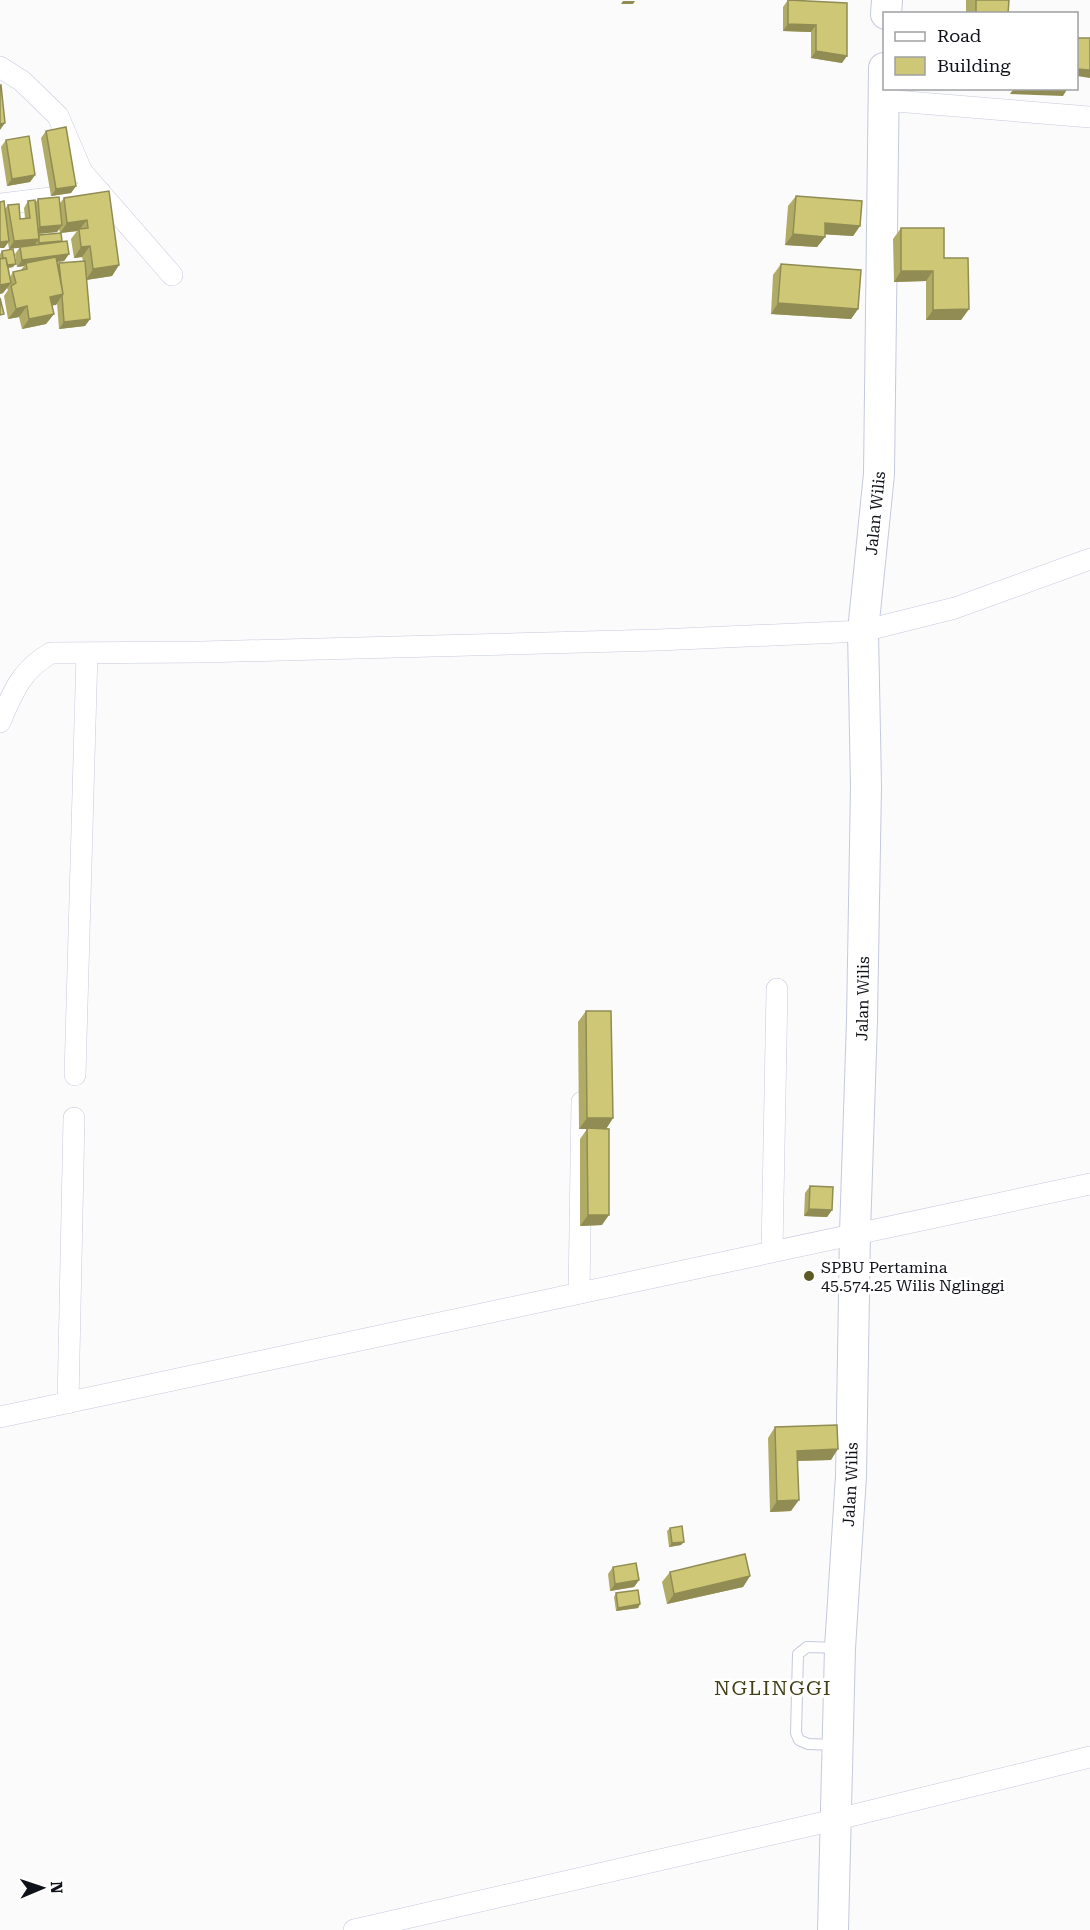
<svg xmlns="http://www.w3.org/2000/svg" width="1090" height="1930" viewBox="0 0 1090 1930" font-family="'Roboto Serif',serif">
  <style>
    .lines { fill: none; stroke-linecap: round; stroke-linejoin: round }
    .service-casing { stroke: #c5c9de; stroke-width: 12 }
    .minor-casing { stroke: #c5c9de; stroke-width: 22 }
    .secondary-casing { stroke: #c5c9de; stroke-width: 32 }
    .service { stroke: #fff; stroke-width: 10 }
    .minor { stroke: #fff; stroke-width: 21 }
    .secondary { stroke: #fff; stroke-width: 30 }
    .wall { fill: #b1ac65; fill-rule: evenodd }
    .shaded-wall { fill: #908c53 }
    .building { fill: #cec876; stroke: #908c53; stroke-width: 1.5 }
    .poi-dot { fill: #5d5925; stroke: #fff; stroke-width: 2 }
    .labels { text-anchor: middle; stroke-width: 6; stroke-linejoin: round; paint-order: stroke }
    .street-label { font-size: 16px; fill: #101219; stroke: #fff }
    .poi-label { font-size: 16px; fill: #101219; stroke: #fff; text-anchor: start }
    .quarter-label { font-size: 20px; letter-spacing: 1.5px; fill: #434017; stroke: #fff }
  </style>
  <rect width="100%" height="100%" fill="#fbfbfb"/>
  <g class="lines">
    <defs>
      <path id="service" d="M837,1745L808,1744L799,1740L796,1733L798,1654L807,1647L840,1648"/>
      <path id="minor" d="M0,67L22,81L58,116L82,172L172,275
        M883,100L1090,117
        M0,204L100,192
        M0,722C13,692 21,670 51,653L202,652L658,640L863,631L955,608L1090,559
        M75,1075L87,653
        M772,1251L777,989
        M579,1293L582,1102
        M68,1403L74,1118
        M0,1417L1090,1184
        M354,1930L834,1820L1090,1757"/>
      <g id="secondary">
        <path d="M886,14L887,0"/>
        <path id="s1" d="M833,1930L840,1648L851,1476L855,1233L862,1020L866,786L863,631L879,474L884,68"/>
      </g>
    </defs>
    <use href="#service" class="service-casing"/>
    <use href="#minor" class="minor-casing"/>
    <use href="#secondary" class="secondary-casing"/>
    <use href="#service" class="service"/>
    <use href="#minor" class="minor"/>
    <use href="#secondary" class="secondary"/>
  </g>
  <path class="wall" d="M788,0L847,3L842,63L811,58V32L783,31V7Z
    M966,0H1009L1008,14H966Z
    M46,131L76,186L71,193L51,196L41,138Z
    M6,140L35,175L30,182L7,186L1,147Z
    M109,191L119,265L112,276L86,280L90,319L85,326L59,329L57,303L56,305H52L54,314L46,324L22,329L19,317L8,319L4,296L8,290L7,288L3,293L0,294V254L2,251L13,267L8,268L10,277L13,272L21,270L24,266L17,267L15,254L20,247L9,249L8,243L4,248L5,209L8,205L20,219L25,218L24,208L28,201L35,203L38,199L60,203L64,198ZM59,229L60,233L38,236V234L57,232ZM77,231L71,239L74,258L82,257L83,261L59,263L58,265L57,262L64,261L69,254L62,242L61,233Z
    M796,196L860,226L853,236L825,234V237L817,247L785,245L788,206Z
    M901,228L944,258L969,309L961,320H926V281L894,282L893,239Z
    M781,264L858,309L851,319L771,314L773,275Z
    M586,1011L613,1118L606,1129L602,1225L580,1226V1139L587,1129H579L578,1022Z
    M810,1186L832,1210L827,1217L804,1216L805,1193Z
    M775,1427L831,1460L797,1461L791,1511L770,1512L768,1438Z
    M670,1528L681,1545L669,1547L667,1531Z
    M613,1567L639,1580L634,1587L610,1591L608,1574Z
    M670,1572L750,1576L743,1587L667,1604L662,1582Z
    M616,1593L640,1604L638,1608L616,1611L614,1597Z"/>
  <path class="shaded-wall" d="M623,1H635L633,4H621Z
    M788,24L816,25L811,32L783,31Z
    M816,51L847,56L842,63L811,58Z
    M1077,69L1090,70V78L1077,76Z
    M1014,88H1068L1063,96L1010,94Z
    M5,123L0,130V124Z
    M35,175L30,182L7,186L12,179Z
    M76,186L71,193L51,196L56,189Z
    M87,220L79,230V229L77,231L60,233L67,223Z
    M825,223L860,226L853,236L818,234Z
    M62,225L57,232L35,234L40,227Z
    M793,234L825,237L817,247L785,245Z
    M39,239L34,246L9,249L14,241Z
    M9,241L4,248H0V242Z
    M90,246L82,257L74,258L81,247Z
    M69,254L64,261L27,266L26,263L24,266L17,267L22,260Z
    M16,264L13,267L2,269L5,266Z
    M119,265L112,276L86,280L93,269Z
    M901,271H933L926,281L894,282Z
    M11,283L3,293L0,294V285Z
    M63,294L56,305L43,307L50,297Z
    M778,303L858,309L851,319L771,314Z
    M27,306L19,317L8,319L16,309Z
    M969,309L961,320H926L933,310Z
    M54,314L46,324L22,329L29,319Z
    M90,319L85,326L59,329L64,322Z
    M587,1118H613L606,1129H579Z
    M809,1209L832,1210L827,1217L804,1216Z
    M588,1215H609L602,1225L580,1226Z
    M838,1449L831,1460L790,1461L797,1451Z
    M799,1500L791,1511L770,1512L777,1501Z
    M684,1542L681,1545L669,1547L672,1543Z
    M750,1576L743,1587L667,1604L674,1594Z
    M639,1580L634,1587L610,1591L615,1584Z
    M640,1604L638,1608L616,1611L618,1608Z"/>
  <path class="building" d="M788,0L847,3V56L816,51V25L788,24Z
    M976,0H1009L1008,14H976Z
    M1077,38H1090V70L1077,69Z
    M0,85H1L5,123L0,124Z
    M66,127L76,186L56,189L46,131Z
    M29,136L35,175L12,179L6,140Z
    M109,191L119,265L93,269L90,246L81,247L79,229L88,228L87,220L67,223L64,198Z
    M796,196L862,201L860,226L825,223V237L793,234Z
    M59,197L62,225L40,227L38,199Z
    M35,200L39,239L14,241L8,205L19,204L20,219L30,218L28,201Z
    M4,201L9,241L0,242V202Z
    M901,228H944V258H968L969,309L933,310V271H901Z
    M61,233L62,241L39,243V235Z
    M67,241L69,254L22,260L20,247Z
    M13,249L16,264L7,265L6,258H3L2,251Z
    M56,257L63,294L50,297L54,314L29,319L27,306L16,309L11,286L16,283L13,272L27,269L26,263Z
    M6,258L11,283L0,285V259Z
    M85,261L90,319L64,322L62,296L63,294L61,281L59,263Z
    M781,264L861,270L858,309L778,303Z
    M0,298L4,314L0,315Z
    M586,1011H611L613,1118H587Z
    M587,1128L609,1129V1215H588Z
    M810,1186L833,1187L832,1210L809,1209Z
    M837,1425L838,1449L797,1451L799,1500L777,1501L775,1427Z
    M682,1526L684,1542L672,1543L670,1528Z
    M745,1554L750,1576L674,1594L670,1572Z
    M636,1563L639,1580L615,1584L613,1567Z
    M638,1590L640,1604L618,1608L616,1593Z"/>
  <circle class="poi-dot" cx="809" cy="1276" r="6"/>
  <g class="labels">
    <g class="street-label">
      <text dy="6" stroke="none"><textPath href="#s1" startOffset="1418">Jalan Wilis</textPath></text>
      <text dy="6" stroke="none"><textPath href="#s1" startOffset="932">Jalan Wilis</textPath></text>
      <text dy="6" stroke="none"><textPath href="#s1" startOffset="446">Jalan Wilis</textPath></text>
    </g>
    <g class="poi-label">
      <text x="821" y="1273">SPBU Pertamina<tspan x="821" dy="18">45.574.25 Wilis Nglinggi</tspan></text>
    </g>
    <g class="quarter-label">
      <text x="773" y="1695">NGLINGGI</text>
    </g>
  </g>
  <rect x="883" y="12" width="195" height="78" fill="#ffffff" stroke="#9fa0a3" stroke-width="1.5"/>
  <rect x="895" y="32" width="30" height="9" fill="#ffffff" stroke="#9fa0a3" stroke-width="1.5"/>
  <text x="937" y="42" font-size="18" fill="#101219">Road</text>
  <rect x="895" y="57" width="30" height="18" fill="#cec876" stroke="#9fa0a3" stroke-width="1.5"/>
  <text x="937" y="72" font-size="18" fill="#101219">Building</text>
  <g transform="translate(42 1888) rotate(88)" stroke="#ffffff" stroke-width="4.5" paint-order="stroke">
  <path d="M0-4.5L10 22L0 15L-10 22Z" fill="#101219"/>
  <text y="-9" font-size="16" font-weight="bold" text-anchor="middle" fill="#101219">N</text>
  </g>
</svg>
